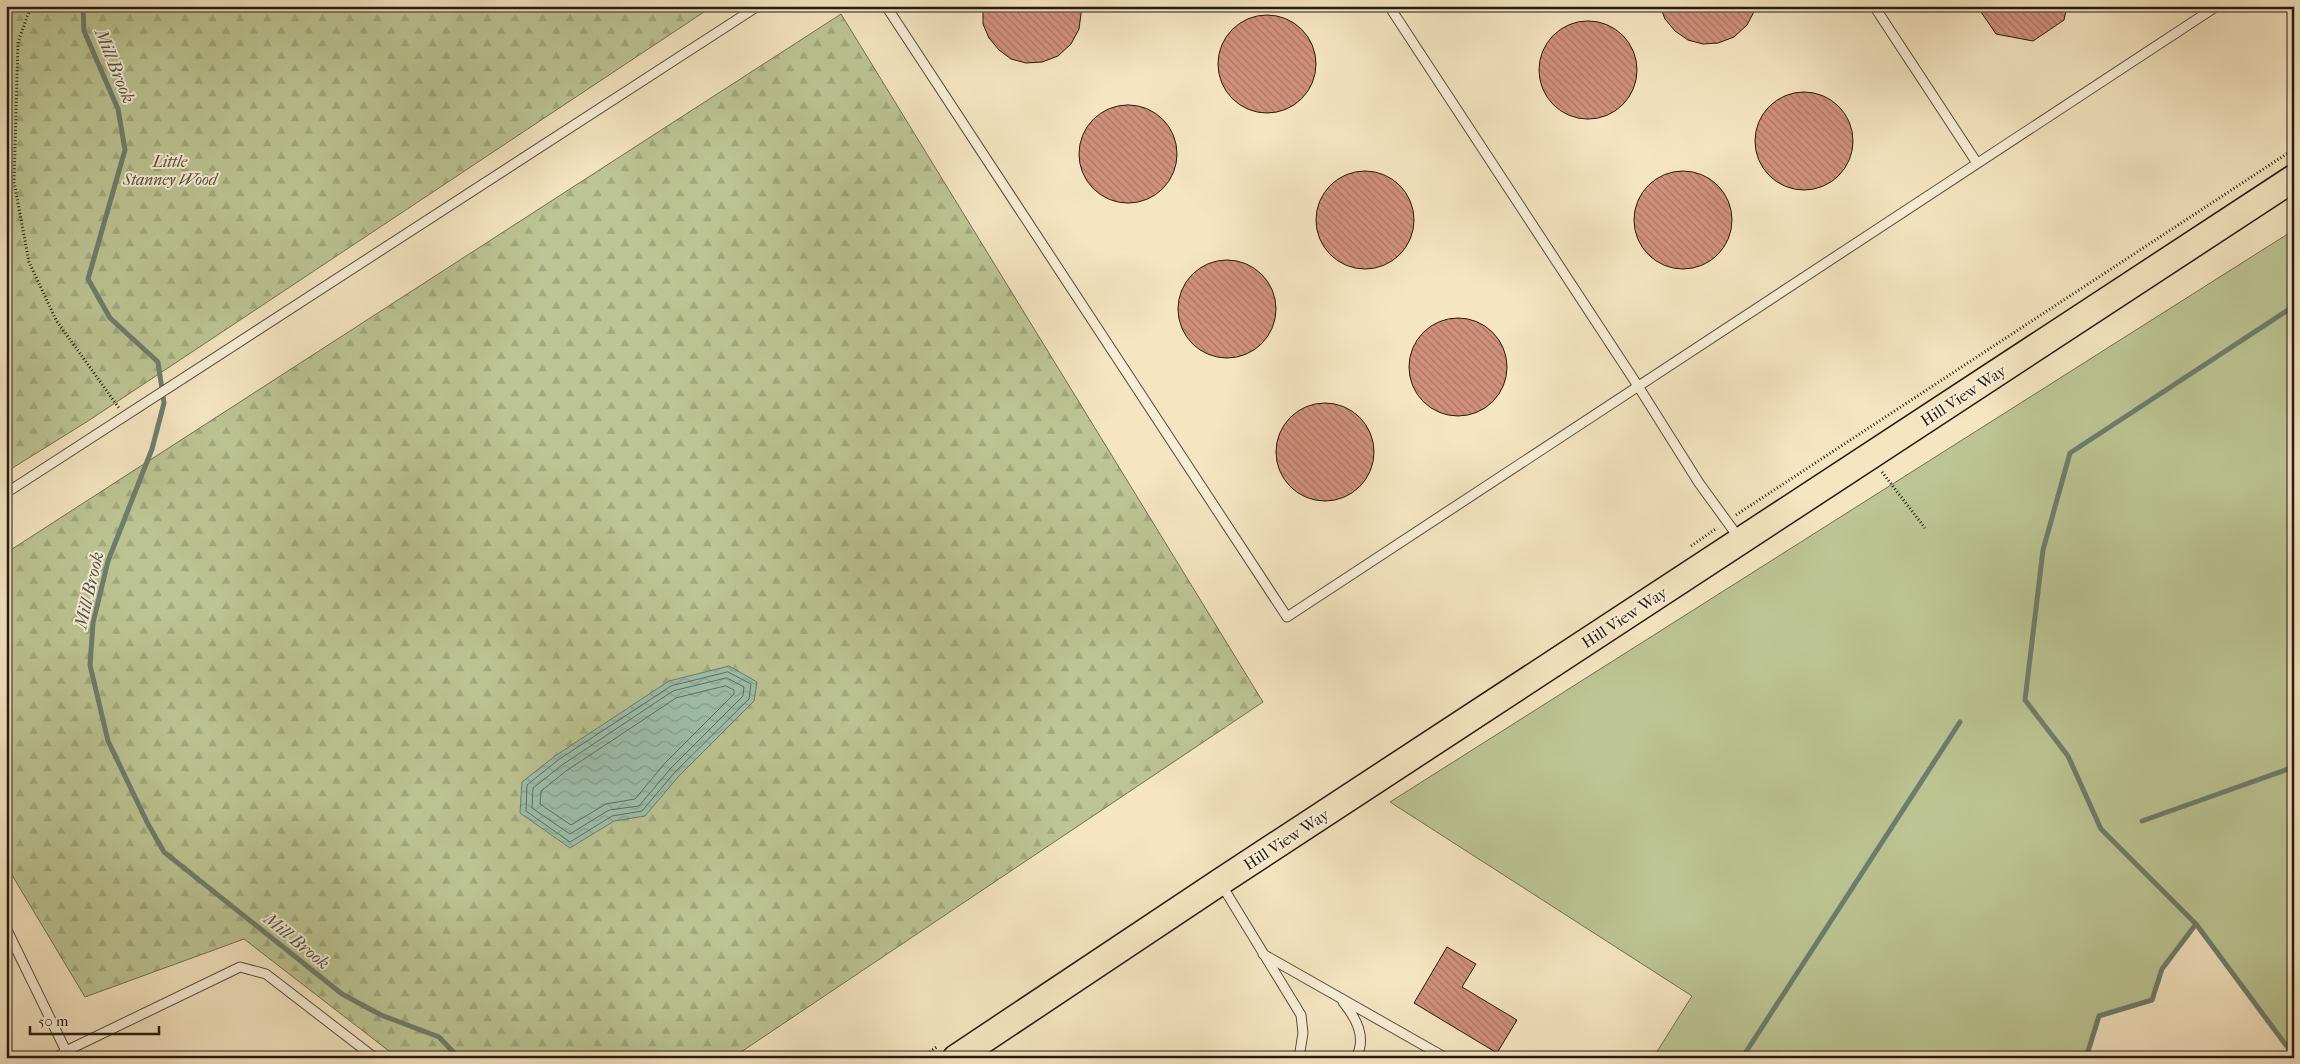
<svg xmlns="http://www.w3.org/2000/svg" width="2300" height="1064" viewBox="0 0 2300 1064" font-family="'IM FELL French Canon',serif">
  <style>
    .grass { fill: #bcc593; stroke: #707053 }
    .forest { fill: url(#forest-firs); stroke: #707053 }
    .water { fill: url(#water-waves); stroke: #6d7e6f }
    .lines { fill: none; stroke-linecap: round; stroke-linejoin: round }
    .shore { stroke: #616d60; stroke-width: 1 }
    .stream { stroke: #6d7e6f; stroke-width: 5 }
    .building { fill: url(#building-back-hatch); stroke: #251a13 }
    .service-casing { stroke: #594d3e; stroke-width: 11 }
    .primary-casing { stroke: #251a13; stroke-width: 29 }
    .path { stroke: #251a13; stroke-width: 3; stroke-dasharray: 1 2.5; stroke-linecap: butt }
    .service { stroke: #f8eed7; stroke-width: 9 }
    .primary { stroke: #f5e5c1; stroke-width: 26 }
    .labels { text-anchor: middle; stroke-width: 4; stroke-linejoin: round; paint-order: stroke }
    .park-label { font-size: 16px; font-style: italic; fill: #524d39; stroke: #f8eed7 }
    .street-label { font-size: 16px; fill: #251a13; stroke: #f8eed7 }
    .water-label { font-size: 18px; font-style: italic; fill: #4f5449; stroke: #f8eed7 }
  </style>
  <defs>
    <pattern id="forest-firs" width="22" height="20" patternUnits="userSpaceOnUse" patternTransform="scale(1.25)"><rect width="22" height="20" fill="#bcc593"/><path d="M5 1l3.5 6h-7zM16 11l3.5 6h-7z" fill="#a1a97e"/></pattern>
    <pattern id="water-waves" width="16" height="10" patternUnits="userSpaceOnUse" patternTransform="scale(1.25)"><rect width="16" height="10" fill="#9dc0ad"/><path d="M0 5q4-4 8 0t8 0" fill="none" stroke="#87a494"/></pattern>
    <pattern id="building-back-hatch" width="6" height="6" patternUnits="userSpaceOnUse" patternTransform="scale(1.25)"><rect width="6" height="6" fill="#d1907c"/><path d="M-1 5l2 2M0 0l6 6M5-1l2 2" fill="none" stroke="#a97564"/></pattern>
  </defs>
  <rect width="100%" height="100%" fill="#f5e5c1"/>
  <filter id="stains"><feTurbulence type="fractalNoise" baseFrequency=".004" numOctaves="4"/><feColorMatrix values="0 0 0 0 .2 0 0 0 0 .09 0 0 0 0 .02 0 0 0 .5 -.17"/></filter>
  <radialGradient id="worn" r=".72"><stop offset=".6" stop-color="#630" stop-opacity="0"/><stop offset="1" stop-color="#630" stop-opacity=".3"/></radialGradient>
  <path class="grass" d="M2294,230V1056L2196,924L2162,969L2152,1000L2099,1016L2086,1058H1653L1692,996L1390,802Z"/>
  <path class="forest" d="M6,6H713L88,421L6,472Z
    M841,14L1263,702L732,1058H398L244,939L85,997L6,865V553Z"/>
  <path class="water" d="M729,666L757,682L754,701L679,776L645,816L614,821L570,848L520,813L522,782L555,756L669,681Z"/>
  <g class="lines">
    <path class="shore" d="M728,672L751,684L749,699L675,772L642,811L612,816L570,842L526,811L527,785L558,760L671,686Z
      M727,678L744,687L743,696L671,768L639,806L609,810L570,834L532,808L533,788L562,765L673,691Z
      M726,686L734,690V694L665,763L635,799L606,804L571,825L540,804L541,791L566,771L676,698Z"/>
    <path class="stream" d="M83,6L84,31L118,109L125,150L88,279L110,318L158,362L164,403L152,449L108,561L93,623L90,665L108,741L148,824L164,852L342,994L381,1015L439,1037L459,1058
      M2294,306L2070,453L2043,550L2025,700L2068,756L2101,829L2196,924L2294,1056
      M2142,821L2294,767
      M1742,1058L1960,722
      M2086,1058L2099,1016L2152,1000L2162,969L2196,924"/>
  </g>
  <path class="building" d="M983,6H1082L1079,29L1071,44L1058,56L1042,62L1026,63L1011,59L999,50L989,38L983,24Z
    M1660,6H1757L1747,25L1734,37L1718,43L1703,44L1688,40L1675,31L1665,19Z
    M1977,6H2067L2064,20L2033,41L1996,34Z
    M1218 64a49 49 0 1 1 98 0a49 49 0 1 1-98 0Z
    M1539 70a49 49 0 1 1 98 0a49 49 0 1 1-98 0Z
    M1755 141a49 49 0 1 1 98 0a49 49 0 1 1-98 0Z
    M1079 154a49 49 0 1 1 98 0a49 49 0 1 1-98 0Z
    M1634 220a49 49 0 1 1 98 0a49 49 0 1 1-98 0Z
    M1316 220a49 49 0 1 1 98 0a49 49 0 1 1-98 0Z
    M1178 309a49 49 0 1 1 98 0a49 49 0 1 1-98 0Z
    M1409 367a49 49 0 1 1 98 0a49 49 0 1 1-98 0Z
    M1276 452a49 49 0 1 1 98 0a49 49 0 1 1-98 0Z
    M1447,947L1476,964L1462,987L1517,1020L1497,1053L1414,1003Z"/>
  <g class="lines">
    <defs>
      <path id="service" d="M886,6L1287,617L2217,6
        M1389,6L1638,386L1699,483L1739,538
        M1874,6L1977,163
        M6,493L758,6
        M1221,884L1301,1015L1303,1033L1299,1058
        M6,928L66,1051L56,1058
        M1263,954L1446,1058
        M1343,1002C1356,1018 1367,1037 1356,1058
        M66,1051L240,967L266,974L375,1058"/>
      <path id="primary" d="M956,1058L1220,882L2294,178"/>
    </defs>
    <use href="#service" class="service-casing"/>
    <use href="#primary" class="primary-casing"/>
    <path class="path" d="M31,6L18,42L14,182L29,262L56,320L119,408
      M1882,472L1925,528
      M1736,515L2294,149
      M1691,546L1717,528
      M921,1058L938,1046"/>
    <use href="#service" class="service"/>
    <use href="#primary" class="primary"/>
  </g>
  <g class="labels">
    <g class="park-label">
      <text x="170" y="167">Little<tspan x="170" dy="18">Stanney Wood</tspan></text>
    </g>
    <g class="street-label">
      <text transform="translate(1963 395) rotate(-33)" y="6">Hill View Way</text>
      <text transform="translate(1624 617) rotate(-33)" y="6">Hill View Way</text>
      <text transform="translate(1286 839) rotate(-33)" y="6">Hill View Way</text>
    </g>
    <g class="water-label">
      <text transform="translate(115 66) rotate(68)" y="6">Mill Brook</text>
      <text transform="translate(89 590) rotate(-77)" y="6">Mill Brook</text>
      <text transform="translate(297 941) rotate(39)" y="6">Mill Brook</text>
    </g>
  </g>
  <rect width="2300" height="1064" fill="none" stroke="#f5e5c1" stroke-width="25"/>
  <rect x="8" y="8" width="2285" height="1049" fill="none" stroke="#251a13" stroke-width="2.5"/>
  <rect x="12" y="12" width="2275" height="1039" fill="none" stroke="#251a13"/>
  <path d="M30 1026v8h129v-8" fill="none" stroke="#251a13" stroke-width="2.5"/>
  <text x="38" y="1026" font-size="15" fill="#251a13" stroke="#f8eed7" stroke-width="4" paint-order="stroke">50 m</text>
  <rect width="100%" height="100%" filter="url(#stains)"/>
  <rect width="100%" height="100%" fill="url(#worn)"/>
</svg>
